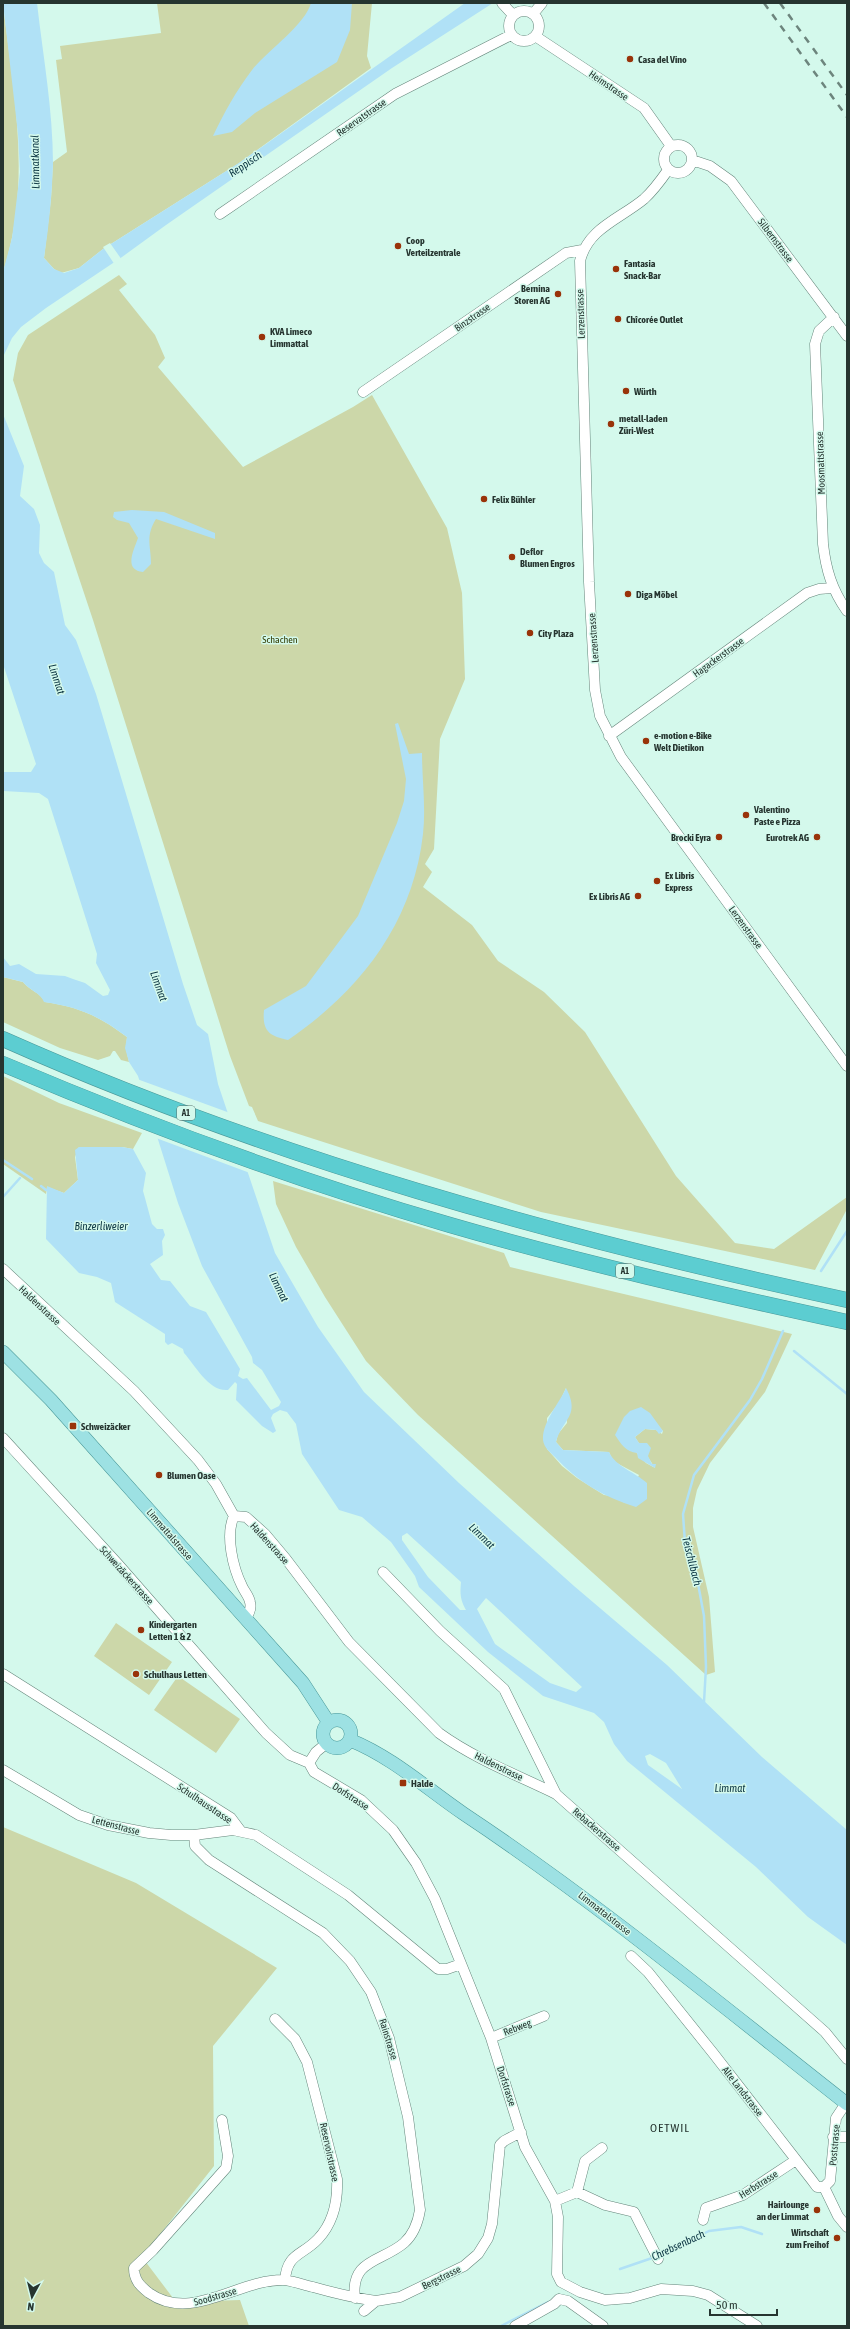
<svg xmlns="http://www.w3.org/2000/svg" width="850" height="2329" viewBox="0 0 850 2329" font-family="'Asap Condensed',sans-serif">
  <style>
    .green { fill: #ccd7a9; fill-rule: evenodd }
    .water { fill: #b0e1f6; fill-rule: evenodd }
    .pier { fill: #d4f9ec }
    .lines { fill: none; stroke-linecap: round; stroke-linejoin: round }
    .stream { stroke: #b0e1f6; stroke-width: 2.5 }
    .minor-casing { stroke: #64857a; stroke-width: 11 }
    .major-casing { stroke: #499899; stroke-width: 14 }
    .highway-casing { stroke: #499899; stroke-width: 16 }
    .minor { stroke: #fff; stroke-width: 10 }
    .major { stroke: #9de1e3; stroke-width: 13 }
    .highway { stroke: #5ccdd1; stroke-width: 15 }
    .rail { stroke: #6d857d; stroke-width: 2.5; stroke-dasharray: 7 7; stroke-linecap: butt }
    .poi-dot { fill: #993309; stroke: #d4f9ec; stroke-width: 1.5 }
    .labels { text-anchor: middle; stroke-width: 3; stroke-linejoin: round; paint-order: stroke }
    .shield { fill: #d4f9ec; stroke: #5a7068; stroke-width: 1 }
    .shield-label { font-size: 9px; font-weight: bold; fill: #263530 }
    .poi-label { font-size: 10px; font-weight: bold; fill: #263530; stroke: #d4f9ec; text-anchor: start }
    .street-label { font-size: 10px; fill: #263530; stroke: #d4f9ec }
    .park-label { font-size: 10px; fill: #313a01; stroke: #d4f9ec }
    .water-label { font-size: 11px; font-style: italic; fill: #0a3341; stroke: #d4f9ec }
    .quarter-label { font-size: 12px; letter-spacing: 1px; fill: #263530; stroke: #d4f9ec }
  </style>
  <rect width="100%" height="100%" fill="#d4f9ec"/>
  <path class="green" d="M157,3H372L367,56L371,68L239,163L103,249L79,268L61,273L54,269L44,258L51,199L53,162L67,152L56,60L62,59L60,46L161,33Z
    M3,5C14,93 32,185 3,272Z
    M119,275L127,284L119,290L155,335L165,358L158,367L243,467L353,407L372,395L447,528L462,593L465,679L440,739L434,849L425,864L432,872L423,887L472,925L498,961L544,992L585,1032L676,1176L735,1243L774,1249L847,1197V1209L815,1270L541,1212L258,1121L252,1107L249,1106L230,1056L93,620L13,380L18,353L28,335Z
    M3,977L23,982C29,990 41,993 45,1002C79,1007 99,1016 127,1037L126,1049L129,1062L121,1060L115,1051H113L110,1056L98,1060L60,1048L3,1022Z
    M3,1076L59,1103L142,1133L133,1149L122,1147H79L75,1157L78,1180L64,1193L47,1187L46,1194L3,1164Z
    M273,1181L504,1253L510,1267L792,1334L765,1392L710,1463L697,1490L693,1508V1527L709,1597L715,1672L706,1675L418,1415L366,1361L325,1297L296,1247L276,1204ZM566,1388L567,1423L558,1434L556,1442L563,1450L609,1452L613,1461L639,1475L625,1503L612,1496L604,1495L577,1478L562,1466L547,1449V1418L559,1403ZM656,1423L663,1431L662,1434L656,1430L645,1429L635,1437L655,1468L646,1463L617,1432Z
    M116,1623L172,1662L149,1695L94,1656Z
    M178,1676L240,1719L216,1753L154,1710Z
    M3,1827L136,1883L277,1968L213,2046L214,2166L142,2257L176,2302L240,2300L249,2326H3Z"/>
  <path class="water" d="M3,3H37C43,56 53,110 53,164C52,195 49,226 44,258L54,269L64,273L79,268L103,249L239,163L465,3H493L392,68L166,225L122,257L46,308L21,327L12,338L3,357V272L12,238L20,172L18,134Z
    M311,3H352L350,30L337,62L255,113L232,132L213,136C224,113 236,91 252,70C267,51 305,25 311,3Z
    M3,414L24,466L20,496L34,509L40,525L39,553L44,563L54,572L65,625L76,640L96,694L183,984L197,1025L208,1034L218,1084L275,1253L318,1327L364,1392L459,1483L574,1586L667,1665L762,1757L847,1830V1945L808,1917L756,1867L627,1761L614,1744L604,1722L594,1713L543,1696L488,1652L419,1587L415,1576L391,1542L362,1517L339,1510L302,1454L296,1424L287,1412L280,1410L273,1414L271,1418L276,1431L273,1433L262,1426L236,1400L237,1384L235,1382L228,1390C209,1392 195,1365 184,1353L183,1349L172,1343L168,1345L165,1342V1334L115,1302L111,1283L97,1277L79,1273L46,1239L47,1186L64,1193L78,1180L75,1150L79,1147H122L133,1149L146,1173L143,1191L145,1198L152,1224L157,1229H163L165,1235L162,1241L163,1255L150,1264L161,1280L170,1281L190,1306L206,1312L240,1369L238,1376L243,1379L247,1378L271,1410L279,1406L281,1402L262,1370L253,1363L252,1357L202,1266L178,1203L138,1076L129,1062L125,1048L127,1037C99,1016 79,1007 44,1002C41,993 29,990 23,982L3,977V957L10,966L19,964L36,974L65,976L73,979L85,983L103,996L108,995L110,990L96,963L97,954L48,799L39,793L3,791V772H31L36,764L3,664ZM407,1533L461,1582C460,1594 460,1599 466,1610H460L428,1577L402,1540V1536ZM486,1598L582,1687L576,1692L550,1683L495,1644L477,1609ZM650,1754L666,1763L682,1789L648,1765L645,1756Z
    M132,510L164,512L215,533V539L156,519C145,537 151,545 151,564L143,572C123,570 134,550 138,538L129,523L117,520L113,517L114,512Z
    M398,723L409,754L422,753C422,780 426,807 423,834C413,923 360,991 288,1040C269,1036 262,1031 264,1010L306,986L358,916L397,823L404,801L406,779L395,724Z
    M566,1388C581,1416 562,1419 556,1442L563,1450L609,1452C616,1467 635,1472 647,1483V1499L636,1507C604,1497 578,1482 555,1457C550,1452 544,1448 543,1440C542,1422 559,1404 566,1388Z
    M641,1407L650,1413L663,1431L659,1434L656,1430L645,1429L635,1437L639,1443H647L651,1448L648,1456L652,1464H656L655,1468L638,1458L637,1453C626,1452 621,1444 615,1435L624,1417L630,1411Z"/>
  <path class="pier" d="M110,243L122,260L115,265L103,247Z
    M137,1079L230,1113L250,1173L156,1138Z"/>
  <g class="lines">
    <path class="stream" d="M3,1160L32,1179
      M41,1186L46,1190
      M3,1197L20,1178
      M821,1271L847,1231
      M794,1351L847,1394
      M704,1702L706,1667L704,1616L697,1578L685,1543L683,1514L694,1475L750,1400L762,1379L783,1331
      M660,2255L709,2231L741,2227L762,2234
      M620,2269L655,2257
      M501,2326L548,2302"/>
    <defs>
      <path id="minor" d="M502,3L513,15
        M509 26a15 15 0 1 1 30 0a15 15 0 1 1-30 0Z
        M533,14L542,3
        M535,36L644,108L671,146
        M664 159a14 14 0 1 1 28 0a14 14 0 1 1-28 0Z
        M692,160L710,166L731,181L847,336
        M668,170C661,180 654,190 644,199C620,219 588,228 580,261L589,582L595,690L600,716L621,757L847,1066
        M220,214L395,94L511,35
        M834,317L819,331L815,344L823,544C826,570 832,590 847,611
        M363,392L566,253L582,250
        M609,736L807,593L819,589L832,588
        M3,1269L134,1391L198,1460L216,1484L234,1516L246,1517L265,1534L286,1559L349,1642L439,1733C475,1759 517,1775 556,1794
        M3,1438L118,1564L266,1733L290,1755L309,1763
        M234,1516C225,1535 233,1568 242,1586C244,1591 249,1596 250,1602C252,1609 249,1614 245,1619
        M383,1572L440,1631L504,1689L556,1794L825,2032L847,2059
        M3,1674L231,1818L240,1830
        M309,1763L314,1772L361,1800L393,1830L416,1863L435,1899L491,2038L525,2147L555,2201L558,2217L557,2274L561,2282L580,2292L605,2300L630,2298L661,2289L693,2291L708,2295L757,2326
        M309,1763L316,1752L327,1743
        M3,1770L79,1815L108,1825L149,1833L171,1835H194L233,1830L256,1835L348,1895L438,1969H447L461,1964
        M194,1835L195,1846L209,1860L323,1933L350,1961L371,1992L389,2038L408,2117L420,2210C418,2222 413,2235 404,2243C382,2262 350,2259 355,2298
        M631,1956L648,1972L713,2053L811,2179L817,2187H824
        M275,2019L295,2039L307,2062L337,2179C338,2201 333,2223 318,2239C302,2256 287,2253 285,2280
        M491,2038L544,2016
        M222,2120L228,2156L226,2168L153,2250L134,2268C134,2280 140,2286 149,2293C192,2323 238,2279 284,2280C293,2281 304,2285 313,2287C334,2293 355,2298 376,2301
        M833,2137H847
        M824,2187L830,2181L836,2118L846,2103
        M824,2187L838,2216L847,2227
        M577,2192L605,2205L634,2212L658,2259
        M555,2201L577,2192L585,2161L602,2148
        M703,2220L706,2208L743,2195L796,2160
        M559,2299L568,2301L603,2326
        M364,2311L376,2301L400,2297L464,2266L478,2254L488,2238L492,2224L500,2145L504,2141L521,2132
        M515,2326L554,2304L559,2299"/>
      <path id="major" d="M3,1352L51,1400L303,1683L329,1723
        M323 1734a14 14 0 1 1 28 0a14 14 0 1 1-28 0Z
        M350,1740C392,1757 426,1788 464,1814C598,1903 721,2005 847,2104"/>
      <path id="highway" d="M3,1039C273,1159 559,1238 847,1300
        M3,1064C149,1126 298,1181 450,1225C581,1263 714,1293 847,1322"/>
    </defs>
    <use href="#minor" class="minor-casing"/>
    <use href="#major" class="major-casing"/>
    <use href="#highway" class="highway-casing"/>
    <use href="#minor" class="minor"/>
    <use href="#major" class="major"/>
    <use href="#highway" class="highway"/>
    <path class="rail" d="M764,3L847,117
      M780,3L847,95"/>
  </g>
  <g class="poi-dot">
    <circle cx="630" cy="59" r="4"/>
    <circle cx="398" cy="246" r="4"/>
    <circle cx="616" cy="269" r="4"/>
    <circle cx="558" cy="294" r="4"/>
    <circle cx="618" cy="319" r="4"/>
    <circle cx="262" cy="337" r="4"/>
    <circle cx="626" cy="391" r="4"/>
    <circle cx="611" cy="424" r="4"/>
    <circle cx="484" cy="499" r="4"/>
    <circle cx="512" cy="557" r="4"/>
    <circle cx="628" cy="594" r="4"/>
    <circle cx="530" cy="633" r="4"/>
    <circle cx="646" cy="741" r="4"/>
    <circle cx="746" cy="815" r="4"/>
    <circle cx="719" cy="837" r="4"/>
    <circle cx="817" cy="837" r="4"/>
    <circle cx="657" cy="881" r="4"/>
    <circle cx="638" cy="896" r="4"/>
    <rect x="69" y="1422" width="8" height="8" rx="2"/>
    <circle cx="159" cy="1475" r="4"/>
    <circle cx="141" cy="1630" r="4"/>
    <circle cx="136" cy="1674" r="4"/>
    <rect x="399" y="1779" width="8" height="8" rx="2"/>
    <circle cx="817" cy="2210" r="4"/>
    <circle cx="837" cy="2238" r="4"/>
  </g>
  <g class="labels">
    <g class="shield">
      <rect x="177" y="1106" width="18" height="14" rx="3"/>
      <rect x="616" y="1264" width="18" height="14" rx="3"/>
    </g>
    <g class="shield-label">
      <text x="186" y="1116">A1</text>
      <text x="625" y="1274">A1</text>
    </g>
    <g class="poi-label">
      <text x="638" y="63">Casa del Vino</text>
      <text x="406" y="244">Coop<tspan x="406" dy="12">Verteilzentrale</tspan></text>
      <text x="624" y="267">Fantasia<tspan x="624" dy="12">Snack-Bar</tspan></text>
      <text x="550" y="292" text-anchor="end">Bernina<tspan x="550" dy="12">Storen AG</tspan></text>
      <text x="626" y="323">Chîcorée Outlet</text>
      <text x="270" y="335">KVA Limeco<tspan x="270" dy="12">Limmattal</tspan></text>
      <text x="634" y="395">Würth</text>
      <text x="619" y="422">metall-laden<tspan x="619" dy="12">Züri-West</tspan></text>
      <text x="492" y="503">Felix Bühler</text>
      <text x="520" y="555">Deflor<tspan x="520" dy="12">Blumen Engros</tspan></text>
      <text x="636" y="598">Diga Möbel</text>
      <text x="538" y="637">City Plaza</text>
      <text x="654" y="739">e-motion e-Bike<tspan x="654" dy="12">Welt Dietikon</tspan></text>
      <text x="754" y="813">Valentino<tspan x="754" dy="12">Paste e Pizza</tspan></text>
      <text x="711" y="841" text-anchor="end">Brocki Eyra</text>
      <text x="809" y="841" text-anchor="end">Eurotrek AG</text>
      <text x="665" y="879">Ex Libris<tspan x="665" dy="12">Express</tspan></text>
      <text x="630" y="900" text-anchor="end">Ex Libris AG</text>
      <text x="81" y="1430">Schweizäcker</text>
      <text x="167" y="1479">Blumen Oase</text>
      <text x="149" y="1628">Kindergarten<tspan x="149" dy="12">Letten 1 &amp; 2</tspan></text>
      <text x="144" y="1678">Schulhaus Letten</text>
      <text x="411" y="1787">Halde</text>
      <text x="809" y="2208" text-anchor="end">Hairlounge<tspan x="809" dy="12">an der Limmat</tspan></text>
      <text x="829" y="2236" text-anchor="end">Wirtschaft<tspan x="829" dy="12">zum Freihof</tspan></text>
    </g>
    <g class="street-label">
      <text transform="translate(609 85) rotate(34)" y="4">Heimstrasse</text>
      <text transform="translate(361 117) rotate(-35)" y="4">Reservatstrasse</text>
      <text transform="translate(776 240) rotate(53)" y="4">Silbernstrasse</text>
      <text transform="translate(580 314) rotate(-92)" y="4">Lerzenstrasse</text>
      <text transform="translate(472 317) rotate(-35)" y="4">Binzstrasse</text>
      <text transform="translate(820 463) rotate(-92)" y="4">Moosmattstrasse</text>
      <text transform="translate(593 638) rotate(-94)" y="4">Lerzenstrasse</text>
      <text transform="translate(718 657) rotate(-36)" y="4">Hagackerstrasse</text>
      <text transform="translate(746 927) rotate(54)" y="4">Lerzenstrasse</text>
      <text transform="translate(40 1305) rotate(43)" y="4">Haldenstrasse</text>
      <text transform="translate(170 1534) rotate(49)" y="4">Limmattalstrasse</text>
      <text transform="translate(270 1543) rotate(48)" y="4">Haldenstrasse</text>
      <text transform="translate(127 1575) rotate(48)" y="4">Schweizäckerstrasse</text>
      <text transform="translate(499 1766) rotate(26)" y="4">Haldenstrasse</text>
      <text transform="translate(351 1796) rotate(33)" y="4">Dorfstrasse</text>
      <text transform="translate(205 1803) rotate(34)" y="4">Schulhausstrasse</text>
      <text transform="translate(116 1825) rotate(15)" y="4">Lettenstrasse</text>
      <text transform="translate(597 1829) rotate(41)" y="4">Rebackerstrasse</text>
      <text transform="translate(605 1913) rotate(38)" y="4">Limmattalstrasse</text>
      <text transform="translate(517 2027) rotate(-21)" y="4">Rebweg</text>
      <text transform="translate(389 2039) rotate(73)" y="4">Rainstrasse</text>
      <text transform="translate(507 2086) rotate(72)" y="4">Dorfstrasse</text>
      <text transform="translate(743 2091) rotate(52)" y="4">Alte Landstrasse</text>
      <text transform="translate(834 2145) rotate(-85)" y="4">Poststrasse</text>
      <text transform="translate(330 2152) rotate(78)" y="4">Reservoirstrasse</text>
      <text transform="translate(758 2184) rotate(-32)" y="4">Herbstrasse</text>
      <text transform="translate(441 2277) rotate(-26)" y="4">Bergstrasse</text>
      <text transform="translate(215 2296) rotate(-16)" y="4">Soodstrasse</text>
    </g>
    <g class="park-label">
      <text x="280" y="643">Schachen</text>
    </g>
    <g class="water-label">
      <text transform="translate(35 162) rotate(-91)" y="4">Limmatkanal</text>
      <text transform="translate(245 164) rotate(-34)" y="4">Reppisch</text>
      <text transform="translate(57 679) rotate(72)" y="4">Limmat</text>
      <text transform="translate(159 986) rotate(70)" y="4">Limmat</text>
      <text x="101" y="1230">Binzerliweier</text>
      <text transform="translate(279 1287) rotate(64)" y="4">Limmat</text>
      <text transform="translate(482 1536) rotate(44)" y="4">Limmat</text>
      <text transform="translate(692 1561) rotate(76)" y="4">Teischlibach</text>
      <text x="730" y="1792">Limmat</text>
      <text transform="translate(678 2245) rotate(-25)" y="4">Chrebsenbach</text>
    </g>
    <g class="quarter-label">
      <text x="670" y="2132">OETWIL</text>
    </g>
  </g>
  <rect width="850" height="2329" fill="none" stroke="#263530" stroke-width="8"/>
  <g transform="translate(32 2297) rotate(187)" stroke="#d4f9ec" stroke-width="3" paint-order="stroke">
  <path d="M0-3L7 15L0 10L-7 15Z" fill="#263530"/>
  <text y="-6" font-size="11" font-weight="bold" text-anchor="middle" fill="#263530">N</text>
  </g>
  <path d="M710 2309v6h67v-6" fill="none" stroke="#263530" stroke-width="2"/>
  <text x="716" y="2309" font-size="12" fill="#263530" stroke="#d4f9ec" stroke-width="3" paint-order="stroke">50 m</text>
</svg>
